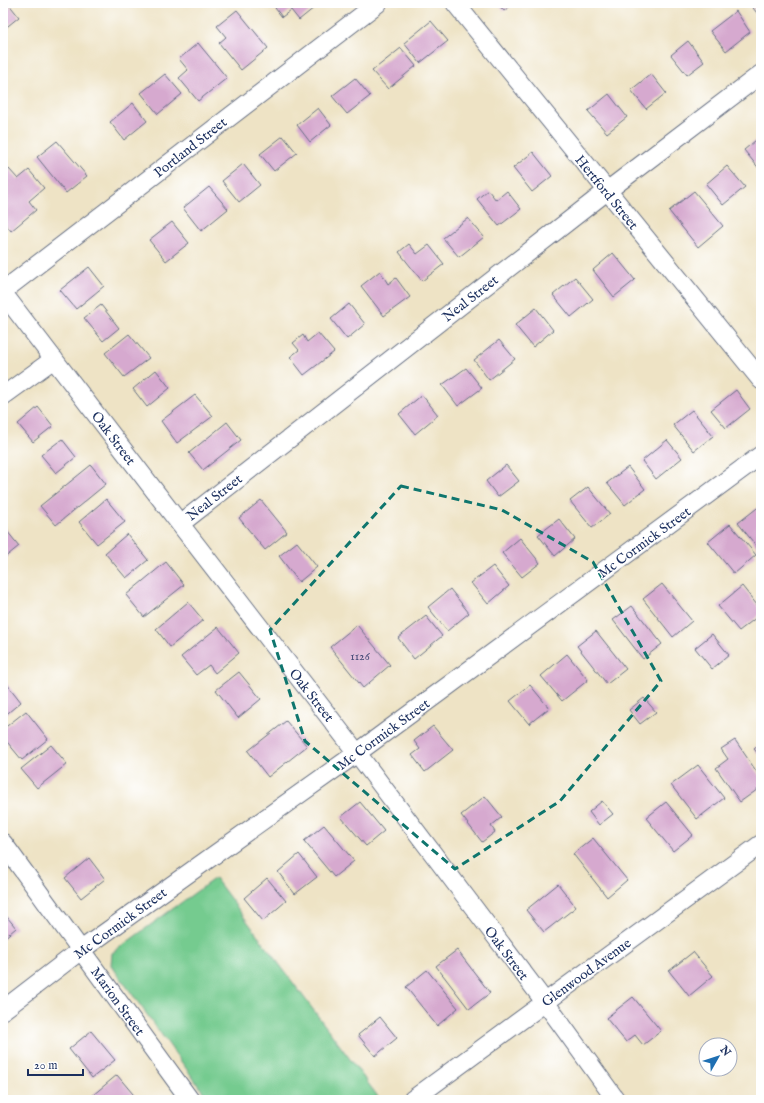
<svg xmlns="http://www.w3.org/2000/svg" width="764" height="1103" viewBox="0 0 764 1103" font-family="'IM FELL English',serif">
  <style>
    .green { fill: #75cb8f; stroke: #487d76 }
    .building { fill: #d6a9cf }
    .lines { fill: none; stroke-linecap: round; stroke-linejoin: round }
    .minor-casing { stroke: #656e82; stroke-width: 20 }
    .minor { stroke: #fff; stroke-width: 18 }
    .marked { fill: none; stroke: #0f766e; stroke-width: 3; stroke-dasharray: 8 5; stroke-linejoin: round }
    .labels { text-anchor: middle; stroke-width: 3; stroke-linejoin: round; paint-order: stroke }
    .number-label { font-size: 12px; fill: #4a4e7a }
    .street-label { font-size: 14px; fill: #1b2f5e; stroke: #fff }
  </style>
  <rect width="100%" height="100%" fill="#fff"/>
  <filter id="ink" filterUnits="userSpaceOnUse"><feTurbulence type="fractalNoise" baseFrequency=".025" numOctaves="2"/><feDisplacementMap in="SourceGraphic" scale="8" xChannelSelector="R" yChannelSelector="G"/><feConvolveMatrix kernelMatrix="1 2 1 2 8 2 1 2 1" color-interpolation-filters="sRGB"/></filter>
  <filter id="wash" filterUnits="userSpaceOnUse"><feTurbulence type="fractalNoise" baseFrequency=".012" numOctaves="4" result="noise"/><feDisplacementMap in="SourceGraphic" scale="16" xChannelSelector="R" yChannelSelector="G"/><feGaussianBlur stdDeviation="0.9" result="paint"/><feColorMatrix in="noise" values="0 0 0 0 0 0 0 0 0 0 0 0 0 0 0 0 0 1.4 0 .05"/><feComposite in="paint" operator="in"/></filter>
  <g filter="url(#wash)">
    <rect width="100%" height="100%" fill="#eee3c5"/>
    <path class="green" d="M215,878L379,1098L377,1100H209L111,965L112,953Z"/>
    <g id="blocks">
      <path class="building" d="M3,3H8L19,17L3,30Z
        M281,3H320L299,20L291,10L282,17L275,8Z
        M497,3H514L504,11Z
        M749,3H761V18Z
        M237,10L268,48L241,70L219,43L226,37L217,26Z
        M736,11L750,32L726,51L710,31Z
        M431,21L448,41L420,63L404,43Z
        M688,41L704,62L687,75L671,55Z
        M198,43L227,78L198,101L179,78L188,70L179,59Z
        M401,48L416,66L388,89L372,71Z
        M165,74L182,94L158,114L141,93Z
        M651,74L666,93L646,109L631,90Z
        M355,78L370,96L347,114L332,96Z
        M609,94L627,117L607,133L588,111Z
        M133,103L147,121L124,140L110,122Z
        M318,108L331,125L310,142L297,125Z
        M283,136L297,153L274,171L260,154Z
        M761,136V171L744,150Z
        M57,141L87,176L66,193L37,157Z
        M533,152L552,176L532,192L513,168Z
        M243,164L260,185L239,202L222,181Z
        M727,166L745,187L723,205L706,184Z
        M9,169L18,179L29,170L44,188L29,201L36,210L11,231L3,221V174Z
        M209,187L228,209L201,231L183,208Z
        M488,190L496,200L507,191L521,209L499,226L477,199Z
        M694,191L723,226L698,247L669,211Z
        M468,218L484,237L459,257L443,238Z
        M172,222L189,243L166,261L149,240Z
        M409,244L417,254L429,245L444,264L422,281L399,252Z
        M613,253L635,280L614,297L593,270Z
        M89,267L104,286L76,309L60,290Z
        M380,271L388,284L396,278L410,297L384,316L361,286Z
        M575,277L593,299L571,317L553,295Z
        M349,304L365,324L347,339L331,319Z
        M101,305L119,328L103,341L84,318Z
        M536,308L553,330L533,347L515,325Z
        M318,333L334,352L304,375L290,357L299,350L293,343L303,335L307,342Z
        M129,334L149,358L124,377L105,353Z
        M499,340L515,359L489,380L474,360Z
        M466,368L482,388L458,406L442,385Z
        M156,370L170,388L147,407L133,389Z
        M736,390L750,409L726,428L711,410Z
        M195,395L213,416L177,443L161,421Z
        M422,395L438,415L415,434L399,414Z
        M38,407L53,426L33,442L18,424Z
        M692,410L713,436L694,451L673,425Z
        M227,422L241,440L203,470L189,453Z
        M62,439L76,457L56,473L41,455Z
        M667,440L682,458L656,479L642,461Z
        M91,465L106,484L56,525L40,506Z
        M506,465L519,481L498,497L486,481Z
        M628,467L645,489L625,505L607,483Z
        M588,487L610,514L592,528L570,501Z
        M106,499L125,522L97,544L79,522Z
        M261,500L287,532L265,550L239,518Z
        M761,505V552L738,523Z
        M559,519L575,539L555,556L538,535Z
        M730,524L756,555L734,574L708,542Z
        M3,526L19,546L3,559Z
        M127,534L148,560L126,578L105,553Z
        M520,538L540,563L522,577L502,553Z
        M297,542L317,567L299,582L279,556Z
        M166,562L184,585L144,617L126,595Z
        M493,566L509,586L488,604L471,583Z
        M662,584L692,621L673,637L643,599Z
        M742,586L761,610V614L739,631L718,606Z
        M450,589L469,613L447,631L428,607Z
        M188,602L203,620L170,647L156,629Z
        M632,606L662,644L643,659L613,620Z
        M426,616L442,636L414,659L398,638Z
        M357,625L390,665L363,688L330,647Z
        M218,627L239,653L215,673L209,665L196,675L181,657Z
        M596,631L626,669L607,684L577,646Z
        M712,634L729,655L712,669L695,648Z
        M567,654L588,680L562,701L541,676Z
        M239,672L261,699L238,718L216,690Z
        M3,679L21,702L3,717Z
        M530,685L549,708L529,724L510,701Z
        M644,698L656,712L640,724L629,710Z
        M26,711L48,739L22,760L3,737V729Z
        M286,721L307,746L268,777L248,751Z
        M433,726L453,750L425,772L412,755L420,749L414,741Z
        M735,740L761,778V787L740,802L716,768L728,759L721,749Z
        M761,743V757L754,749Z
        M51,745L67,764L37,788L21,769Z
        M698,765L724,798L697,819L671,785Z
        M485,796L502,817L491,826L495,832L482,842L461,815Z
        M602,801L613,814L599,825L589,812Z
        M360,802L384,831L366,846L341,817Z
        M666,802L693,835L673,851L646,818Z
        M324,825L354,861L334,877L304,841Z
        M593,838L627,880L607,897L573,854Z
        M299,854L317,877L295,894L278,872Z
        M89,858L105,879L81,898L65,878Z
        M267,878L286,901L263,921L244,898Z
        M558,884L576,907L544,932L526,910Z
        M3,912L16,928L3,939Z
        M457,950L490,993L469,1009L436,966Z
        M693,952L713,976L689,996L669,971Z
        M427,970L458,1008L437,1026L406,987Z
        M633,997L661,1031L643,1045L635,1035L626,1042L606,1018Z
        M380,1017L397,1038L375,1056L358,1035Z
        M91,1031L115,1060L92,1078L69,1049Z
        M117,1075L138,1100H97L93,1095Z"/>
    </g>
  </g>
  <g filter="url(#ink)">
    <use href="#blocks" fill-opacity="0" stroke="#656e82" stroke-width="1"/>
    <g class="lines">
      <defs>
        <path id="minor" d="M455,3L761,380
          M3,291L378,3
          M3,293L180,524L357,753L545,1002L616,1100
          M3,396L54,359
          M180,524L607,191L761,74
          M3,843L190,1100
          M3,1010L81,950L357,753L761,455
          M412,1100L761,844"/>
      </defs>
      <use href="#minor" class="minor-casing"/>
      <use href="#minor" class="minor"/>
    </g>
  </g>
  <path class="marked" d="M401,486L502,510L593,562L661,681L560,801L455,869L305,741L270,630Z"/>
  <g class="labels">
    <g class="number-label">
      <text x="360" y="660">1126</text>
    </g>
    <g class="street-label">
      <text transform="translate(190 147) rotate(-38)" y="5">Portland Street</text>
      <text transform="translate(607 192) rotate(51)" y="5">Hertford Street</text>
      <text transform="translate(470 298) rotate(-38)" y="5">Neal Street</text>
      <text transform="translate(114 438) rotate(53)" y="5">Oak Street</text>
      <text transform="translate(214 497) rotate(-38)" y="5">Neal Street</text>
      <text transform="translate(644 542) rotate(-36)" y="5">Mc Cormick Street</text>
      <text transform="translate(312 695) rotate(52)" y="5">Oak Street</text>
      <text transform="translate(383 734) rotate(-36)" y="5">Mc Cormick Street</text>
      <text transform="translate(120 923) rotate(-36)" y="5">Mc Cormick Street</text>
      <text transform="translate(507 953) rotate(53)" y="5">Oak Street</text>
      <text transform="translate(586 972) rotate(-36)" y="5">Glenwood Avenue</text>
      <text transform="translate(118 1001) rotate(54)" y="5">Marion Street</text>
    </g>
  </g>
  <rect width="764" height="1103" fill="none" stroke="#fff" stroke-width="16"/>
  <g transform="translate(718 1057) rotate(51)"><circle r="19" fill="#ffffff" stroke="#a4acbf"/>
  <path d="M0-3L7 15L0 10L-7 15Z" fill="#1f6fb2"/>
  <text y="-6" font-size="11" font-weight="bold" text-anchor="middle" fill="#1b2f5e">N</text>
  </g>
  <path d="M28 1069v6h55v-6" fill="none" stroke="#1b2f5e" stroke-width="2"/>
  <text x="34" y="1069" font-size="12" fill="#1b2f5e" stroke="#ffffff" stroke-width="3" paint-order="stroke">20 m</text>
</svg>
